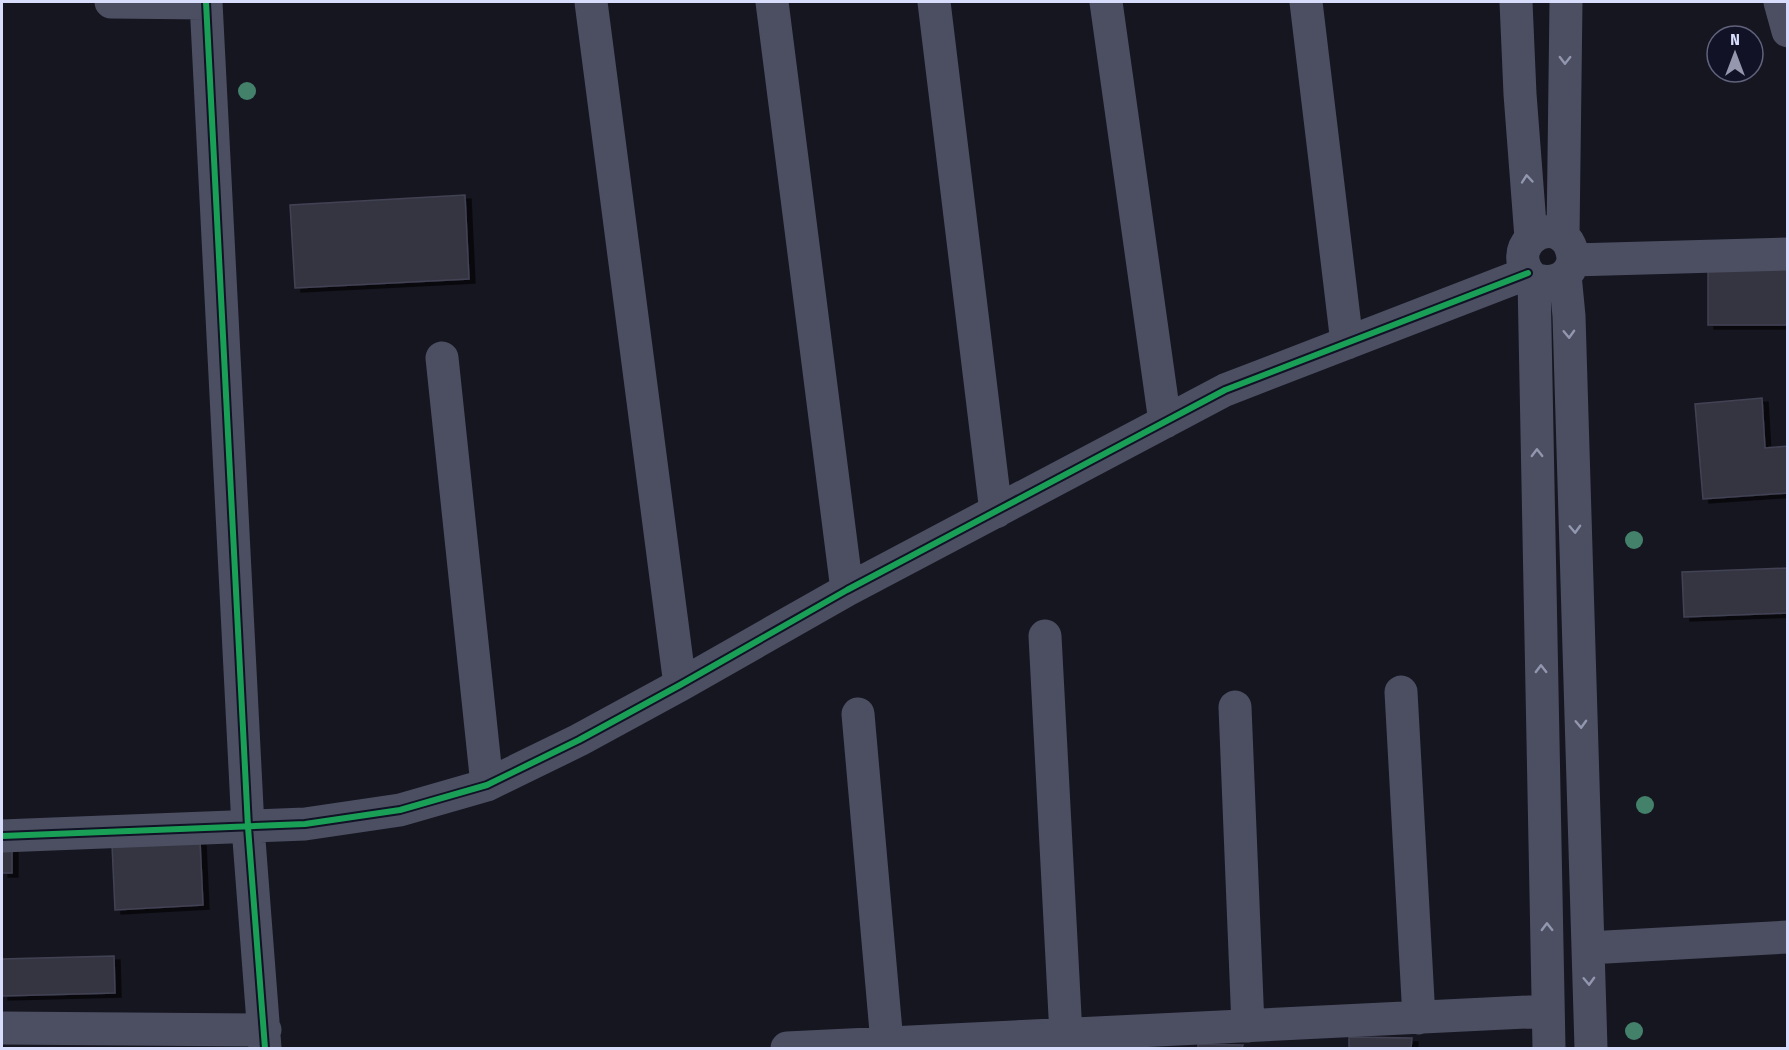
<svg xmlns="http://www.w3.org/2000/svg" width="1789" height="1050" viewBox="0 0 1789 1050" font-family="'Fira Sans Condensed',sans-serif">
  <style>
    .building { fill: #343543; stroke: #424254; stroke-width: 1.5; filter: url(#shadow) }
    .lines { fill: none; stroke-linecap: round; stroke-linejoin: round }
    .minor { stroke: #4c4f62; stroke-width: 33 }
    .cycleway-casing { stroke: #111226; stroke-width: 10 }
    .cycleway { stroke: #1a9f57; stroke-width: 6 }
    .tree { fill: #44816a }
    .oneway { stroke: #9296af }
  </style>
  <defs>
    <filter id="shadow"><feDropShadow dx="6" dy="4" stdDeviation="0" flood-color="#0009"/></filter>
  </defs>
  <rect width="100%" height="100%" fill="#161621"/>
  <path class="building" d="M465,195L469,279L295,288L290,205Z
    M1708,268H1788V325H1708Z
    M1762,398L1765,448L1788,446V493L1703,499L1695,404Z
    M1788,568V613L1684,617L1682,572Z
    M200,841L203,905L115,910L112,845Z
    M12,848V873H2V849Z
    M114,956L115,993L2,996V959Z
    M1349,1037L1412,1038L1411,1048H1349Z
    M1198,1044L1243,1045L1242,1048H1198Z"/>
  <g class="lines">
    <path class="minor" d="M111,2L206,3
      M206,2L248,827L265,1048
      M591,2L680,685
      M772,2L847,590
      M934,2L996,512
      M1106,2L1165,422
      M1306,2L1347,343
      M1516,2L1520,94L1531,238
      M1780,2L1788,31
      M1563,237L1566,2
      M1573,260L1788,254
      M1565,275L1569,316L1591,1048
      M1534,279C1550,285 1570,280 1573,260C1573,254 1571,247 1568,242C1546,213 1502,251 1534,279L1549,1048
      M442,358L487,785
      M1045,636L1066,1035
      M1401,692L1419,1018
      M1235,707L1248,1026
      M858,714L887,1043
      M2,836L305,824L400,810L487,785L579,740L680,685L847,590L1225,390L1528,273
      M1588,948L1788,937
      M2,1028L265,1030
      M787,1048L1548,1011"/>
    <defs>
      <path id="cycleway" d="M206,2L248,827L265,1048
        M2,836L305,824L400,810L487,785L579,740L680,685L847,590L1225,390L1528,273"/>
    </defs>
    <use href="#cycleway" class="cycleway-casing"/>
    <use href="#cycleway" class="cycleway"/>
  </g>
  <g class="tree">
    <circle cx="247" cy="91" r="9"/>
    <circle cx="1634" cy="540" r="9"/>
    <circle cx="1645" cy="805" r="9"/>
    <circle cx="1634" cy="1031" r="9"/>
  </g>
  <defs><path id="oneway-chevron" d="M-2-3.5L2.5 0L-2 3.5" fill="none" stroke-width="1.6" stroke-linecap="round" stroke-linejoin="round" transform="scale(1.5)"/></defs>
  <g class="oneway">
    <use href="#oneway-chevron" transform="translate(1565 60) rotate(91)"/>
    <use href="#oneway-chevron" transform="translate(1527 179) rotate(-95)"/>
    <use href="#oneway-chevron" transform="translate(1569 334) rotate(88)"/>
    <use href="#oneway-chevron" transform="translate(1537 453) rotate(-91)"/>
    <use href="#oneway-chevron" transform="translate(1575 529) rotate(88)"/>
    <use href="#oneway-chevron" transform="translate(1541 669) rotate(-91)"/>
    <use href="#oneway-chevron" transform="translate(1581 724) rotate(88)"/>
    <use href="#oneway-chevron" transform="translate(1547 927) rotate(-91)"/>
    <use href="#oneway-chevron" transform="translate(1589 981) rotate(88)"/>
  </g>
  <rect width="1789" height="1050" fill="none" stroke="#d9ddfc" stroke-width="6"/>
  <g transform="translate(1735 54)"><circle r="28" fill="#111226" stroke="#61637c" stroke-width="1.5"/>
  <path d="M0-4.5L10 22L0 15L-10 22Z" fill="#9597af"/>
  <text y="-9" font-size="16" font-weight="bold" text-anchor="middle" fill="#d9ddfc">N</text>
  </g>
</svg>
